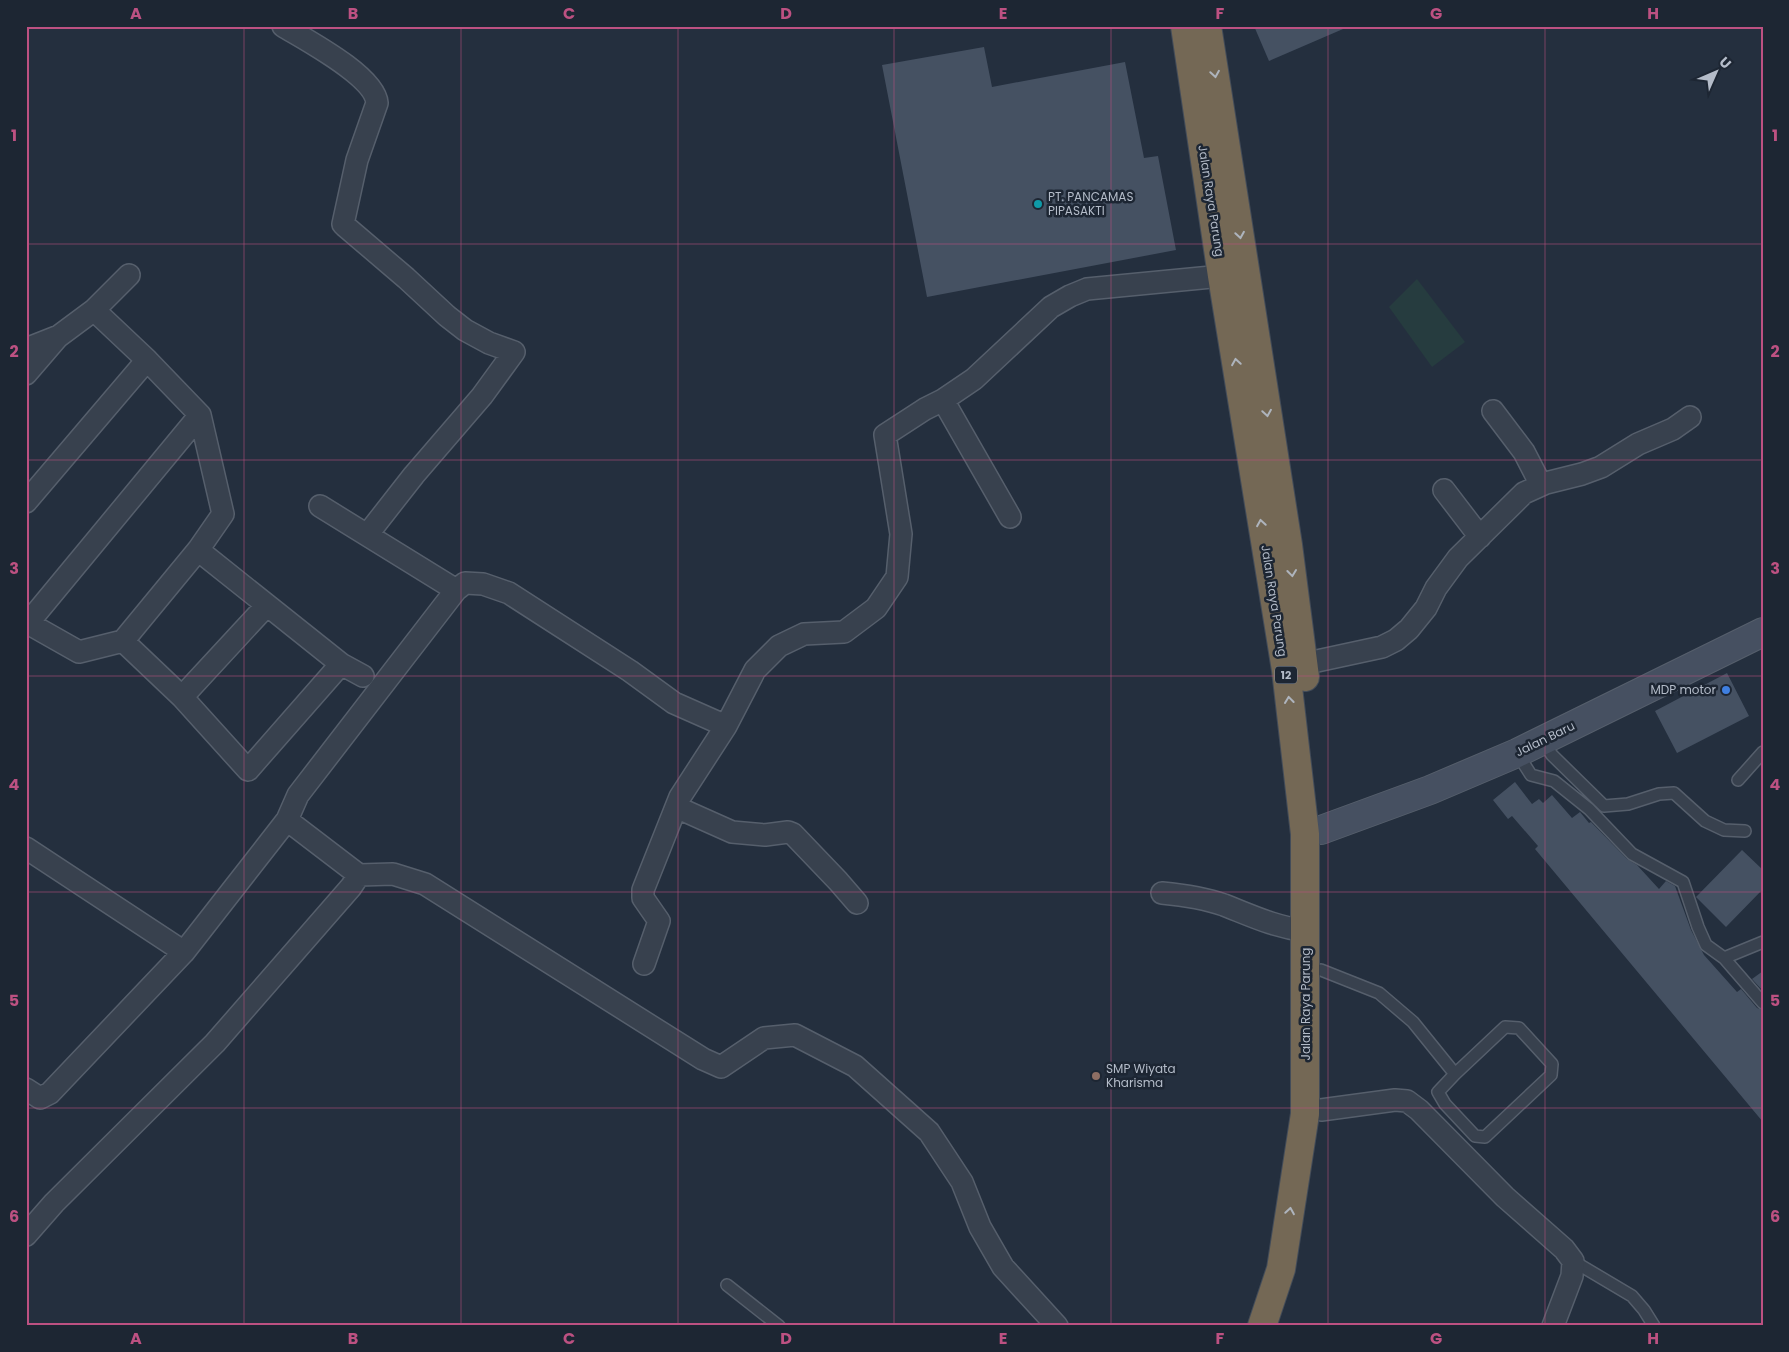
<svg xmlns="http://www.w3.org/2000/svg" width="1789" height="1352" viewBox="0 0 1789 1352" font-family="Poppins,sans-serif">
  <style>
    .green { fill: #263c3f }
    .building { fill: #455162 }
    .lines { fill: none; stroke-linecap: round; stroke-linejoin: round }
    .lane-casing { stroke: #565f6c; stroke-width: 14 }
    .street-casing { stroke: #565f6c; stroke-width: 24 }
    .secondary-casing { stroke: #565f6c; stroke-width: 30 }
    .highway-casing { stroke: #434c59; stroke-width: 30 }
    .lane { stroke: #38414e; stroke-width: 11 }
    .street { stroke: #38414e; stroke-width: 21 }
    .secondary { stroke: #465061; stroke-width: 28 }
    .highway { stroke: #746855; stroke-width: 28 }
    .oneway { stroke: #aeb4bd }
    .grid { fill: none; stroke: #bd5182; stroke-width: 1; stroke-opacity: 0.55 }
    .culture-dot { fill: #0f9aa8; stroke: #1d2633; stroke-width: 2 }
    .shop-dot { fill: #3f7fe0; stroke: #1d2633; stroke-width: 2 }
    .education-dot { fill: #8d6e63; stroke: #1d2633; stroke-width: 2 }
    .labels { text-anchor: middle; stroke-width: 5; stroke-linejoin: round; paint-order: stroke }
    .shield { fill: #1d2633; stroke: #878f9c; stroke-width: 1 }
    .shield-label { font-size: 11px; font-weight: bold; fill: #b4bcc9 }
    .poi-label { font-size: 12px; fill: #b4bcc9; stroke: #1d2633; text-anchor: start }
    .street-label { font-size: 12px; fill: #b4bcc9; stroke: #1d2633 }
    .neatline { fill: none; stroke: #bd5182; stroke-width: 2 }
    .grid-label { font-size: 16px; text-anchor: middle; font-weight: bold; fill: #bd5182 }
  </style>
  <rect width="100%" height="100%" fill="#242f3e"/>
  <path class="green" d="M1417,279L1465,342L1432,367L1389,307Z"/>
  <path class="building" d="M1254,26H1350L1269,61Z
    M984,47L992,87L1125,62L1144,158L1158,156L1176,250L927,297L882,65Z
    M1727,673L1749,716L1677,753L1655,711Z
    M1515,782L1532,804L1539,799L1543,803L1552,795L1572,818L1580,812L1589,823L1591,822L1627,859L1637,865L1659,889L1666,881L1675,886L1691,930L1704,955L1737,992L1741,989L1757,1008L1763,1010V1122L1535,849L1538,846L1512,816L1508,819L1493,800Z
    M1742,850L1763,870V889L1726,927L1696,897Z
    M1763,971V991L1752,979Z"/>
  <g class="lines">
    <defs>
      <path id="lane" d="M1542,740L1552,755L1604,806L1628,804L1659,794L1674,793L1705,821L1724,830L1745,831
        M1517,753L1531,775L1554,781L1589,809L1632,854L1683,882L1698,927L1706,945L1724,958L1763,1003
        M1738,780L1763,752
        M1724,958L1763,942
        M1321,970L1379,993L1413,1022L1455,1074L1438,1092L1445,1104L1475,1136L1485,1137L1551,1075L1552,1064L1519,1028L1505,1027L1455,1074
        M1573,1261L1632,1296L1644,1310L1654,1326
        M727,1285L779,1326"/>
      <path id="street" d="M283,26C306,40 375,76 377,103L357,160L343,224L345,226L406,278L447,316L465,330L489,343L514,352L482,396L414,475L367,535
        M94,310L147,360L200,415L223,514L198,550L123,641
        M26,349L59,336L94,310L129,275
        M26,374L57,338
        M943,400L1010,517
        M1493,411L1524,452L1541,485
        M1444,490L1480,537
        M26,502L147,360
        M320,506L456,590
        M26,622L79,652L123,641L182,697L248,770L341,664L198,550
        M28,623L200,415
        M341,664L363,676
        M1303,664L1382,647L1396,640L1409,629L1426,608L1436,588L1458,558L1524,493L1546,483L1582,474L1601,467L1638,444L1673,429L1690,417
        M182,697L267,605
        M676,807L732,832L765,835L788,832L793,834L838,881L857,903
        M26,848L184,952L287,820
        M359,875L393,874L425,884L703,1059L721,1067L764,1038L795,1035L855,1066L929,1132L962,1182L980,1227L1003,1267L1057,1326
        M1162,893C1183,895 1204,898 1224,905C1252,916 1275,927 1306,931
        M644,964L659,921L643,898V890L680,797L726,726
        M26,1089L40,1098L50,1093L184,952
        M1321,1110L1395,1100L1407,1101L1419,1110L1505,1197L1564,1249L1573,1261L1572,1276L1553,1326
        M26,1235L54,1203L215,1043L351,887L359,875L287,820L298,795L456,590L465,583L483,584L509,593L630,671L674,703L726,726L755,670L779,646L804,634L844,632L876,608L897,577L901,534L885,435L925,409L943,400L974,379L1051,307L1070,296L1087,289L1222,276"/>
      <path id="secondary" d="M1321,830L1430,790L1517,753L1763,632"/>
      <path id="highway" d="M1185,26L1222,276L1286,670L1305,834V1114L1281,1269L1262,1326
        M1207,26L1288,545L1305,677"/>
    </defs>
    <use href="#lane" class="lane-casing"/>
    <use href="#street" class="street-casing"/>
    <use href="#secondary" class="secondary-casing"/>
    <use href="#highway" class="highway-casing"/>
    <use href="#lane" class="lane"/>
    <use href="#street" class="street"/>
    <use href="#secondary" class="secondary"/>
    <use href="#highway" class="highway"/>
  </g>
  <defs><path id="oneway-chevron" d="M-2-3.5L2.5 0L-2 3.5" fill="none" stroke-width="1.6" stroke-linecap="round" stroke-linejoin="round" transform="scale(1.25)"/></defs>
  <g class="oneway">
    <use href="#oneway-chevron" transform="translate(1215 74) rotate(81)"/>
    <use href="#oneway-chevron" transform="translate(1240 235) rotate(81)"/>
    <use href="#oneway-chevron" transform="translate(1236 362) rotate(-99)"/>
    <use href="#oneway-chevron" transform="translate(1267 413) rotate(81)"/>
    <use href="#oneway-chevron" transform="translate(1261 523) rotate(-99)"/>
    <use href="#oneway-chevron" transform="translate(1292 573) rotate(83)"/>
    <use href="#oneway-chevron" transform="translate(1289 700) rotate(-97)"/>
    <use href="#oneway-chevron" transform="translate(1290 1211) rotate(-81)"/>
  </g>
  <path class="grid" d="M244,26V1326M461,26V1326M678,26V1326M894,26V1326M1111,26V1326M1328,26V1326M1545,26V1326M26,244H1763M26,460H1763M26,676H1763M26,892H1763M26,1108H1763"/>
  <circle class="culture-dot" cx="1038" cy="204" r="5"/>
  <circle class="shop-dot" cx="1726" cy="690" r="5"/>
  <circle class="education-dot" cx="1096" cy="1076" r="5"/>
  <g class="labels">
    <rect class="shield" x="1275" y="666.5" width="22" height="17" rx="4"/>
    <g class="shield-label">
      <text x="1286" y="679">12</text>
    </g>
    <g class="poi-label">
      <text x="1048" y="201">PT. PANCAMAS<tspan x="1048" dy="14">PIPASAKTI</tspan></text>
      <text x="1716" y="694" text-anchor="end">MDP motor</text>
      <text x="1106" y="1073">SMP Wiyata<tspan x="1106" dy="14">Kharisma</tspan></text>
    </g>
    <g class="street-label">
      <text transform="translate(1211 201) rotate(81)" y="4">Jalan Raya Parung</text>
      <text transform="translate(1274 601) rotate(81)" y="4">Jalan Raya Parung</text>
      <text transform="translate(1545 739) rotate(-26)" y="4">Jalan Baru</text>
      <text transform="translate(1306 1004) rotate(-90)" y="4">Jalan Raya Parung</text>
    </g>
  </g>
  <rect width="1789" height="1352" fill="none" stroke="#1d2633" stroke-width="55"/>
  <g transform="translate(1716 72) rotate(45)" stroke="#1d2633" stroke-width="4" paint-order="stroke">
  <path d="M0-4L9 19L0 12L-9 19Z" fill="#b4bcc9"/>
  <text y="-8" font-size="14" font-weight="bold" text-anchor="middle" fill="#b4bcc9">U</text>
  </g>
  <rect x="28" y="28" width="1734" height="1296" class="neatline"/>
  <g class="grid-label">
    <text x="136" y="19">A</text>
    <text x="353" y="19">B</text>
    <text x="569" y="19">C</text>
    <text x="786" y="19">D</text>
    <text x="1003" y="19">E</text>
    <text x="1220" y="19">F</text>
    <text x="1436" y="19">G</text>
    <text x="1653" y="19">H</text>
    <text x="14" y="141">1</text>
    <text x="1775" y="141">1</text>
    <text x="14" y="357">2</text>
    <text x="1775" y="357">2</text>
    <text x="14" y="574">3</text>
    <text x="1775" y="574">3</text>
    <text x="14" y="790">4</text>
    <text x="1775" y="790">4</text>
    <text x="14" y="1006">5</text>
    <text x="1775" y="1006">5</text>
    <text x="14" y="1222">6</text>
    <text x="1775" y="1222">6</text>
    <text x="136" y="1344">A</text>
    <text x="353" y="1344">B</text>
    <text x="569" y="1344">C</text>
    <text x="786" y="1344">D</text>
    <text x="1003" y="1344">E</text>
    <text x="1220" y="1344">F</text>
    <text x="1436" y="1344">G</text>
    <text x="1653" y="1344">H</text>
  </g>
</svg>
